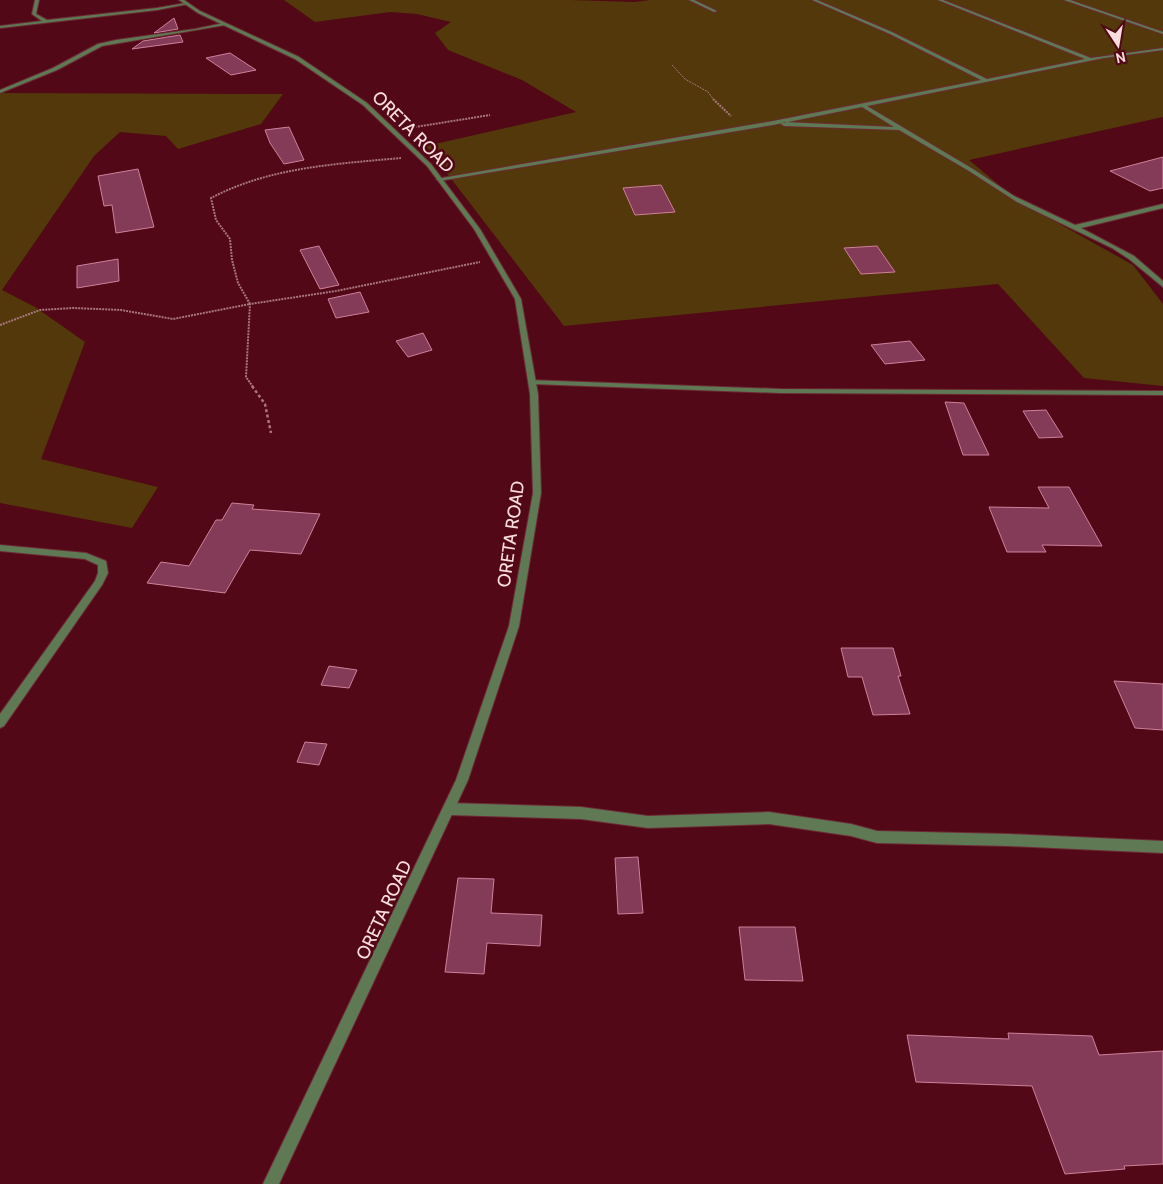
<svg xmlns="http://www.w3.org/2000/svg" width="1163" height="1184" viewBox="0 0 1163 1184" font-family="Cabin,sans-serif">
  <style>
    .green { fill: #52380a }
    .building { fill: #833b57; stroke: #d0809c }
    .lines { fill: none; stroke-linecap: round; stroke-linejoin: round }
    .minor-casing { stroke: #6d2a36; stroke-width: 2 }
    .tertiary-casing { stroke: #6d2a36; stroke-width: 2 }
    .path-far2 { stroke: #a9777e; stroke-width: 1; stroke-dasharray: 2 1; stroke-linecap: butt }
    .path-far1 { stroke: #a9777e; stroke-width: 2; stroke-dasharray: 2 1; stroke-linecap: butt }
    .path { stroke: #a9777e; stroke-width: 2.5; stroke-dasharray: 3 2.5; stroke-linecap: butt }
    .minor { fill: #5e7954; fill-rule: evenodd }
    .tertiary { fill: #5e7954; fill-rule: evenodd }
    .labels { text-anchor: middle; stroke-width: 5; stroke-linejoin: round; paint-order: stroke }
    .street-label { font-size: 18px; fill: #fadede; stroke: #520816 }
  </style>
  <rect width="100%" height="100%" fill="#520816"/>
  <path class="green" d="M284,0H571L634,2L650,0H1163V117L969,160L1017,200L1133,265L1163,304V386L1084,378L998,284L564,326L426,146L576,112L522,80L448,50L435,33L451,22L417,14L390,12L315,22Z
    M0,93L283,94L261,124L178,149L166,136L120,132L94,156L2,290L35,307L85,342L41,459L158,487L132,528L0,503Z"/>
  <path class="building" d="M174,18L178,29L154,33Z
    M180,35L183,42L132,49L143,41Z
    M230,53L256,70L231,75L206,58Z
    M289,127L304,160L284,164L270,143L265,130Z
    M1163,157V188L1150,191L1110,171Z
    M138,169L154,227L116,233L112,205L104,206L98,176Z
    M661,185L675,212L635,215L623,188Z
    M319,246L339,285L320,289L300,250Z
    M877,246L895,272L861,274L844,248Z
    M118,259L119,281L77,288V266Z
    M360,292L369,312L336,318L328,299Z
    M423,333L432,350L408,357L396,341Z
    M910,341L925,360L885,364L871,345Z
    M945,402L964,403L989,455H963Z
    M1046,410L1063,437L1039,438L1023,411Z
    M1038,487H1069L1102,546L1042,545L1046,552H1007L989,507L1049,508Z
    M232,503L254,505L252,509L320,514L301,554L250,550L225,593L147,583L161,562L189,566L216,520H222Z
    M841,648H893L901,676H898L910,714L873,715L862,677H848Z
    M329,666L357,670L349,688L321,685Z
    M1114,681L1163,684V730L1135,728Z
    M305,742L327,744L319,765L297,762Z
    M638,857L643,913L618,914L615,858Z
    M458,878L494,879L491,913L542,915L540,946L487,943L484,974L445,972Z
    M739,927H795L803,981L745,980Z
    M1008,1033L1092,1036L1099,1055L1163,1051V1164L1124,1166L1125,1169L1065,1174L1032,1086L916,1082L907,1035L1009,1039Z"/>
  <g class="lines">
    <defs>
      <path id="minor" d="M35,0H39L36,14L47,20L157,8L186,3L188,4L157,10L0,28V26L42,21L32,14Z
        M689,0H694L717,11L714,12Z
        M812,0H817L892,32L987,79L1085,59L938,0H943L1091,58L1163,48V50L1104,58L867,106L973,169L1014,196L1075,225L1163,204V208L1081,228L1134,256L1163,281V287L1129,259L1112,248L1017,202L969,171L899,130L784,126L781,124L784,122L894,127L862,107L773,125L439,181L436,179L773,121L981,80L890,34Z
        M1064,0H1070L1163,32V34Z
        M224,23L225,25L102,46L57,70L0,93V90L53,68L98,44L116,40L195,29Z
        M529,380L780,389L1163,391V395L780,393L532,384H529Z
        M0,545L86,553L106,561L108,573L102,585L4,726L0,728V714L95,581L98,573V565L85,559L0,551Z
        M449,803L581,807L648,816L769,812L851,824L877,831L1009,834L1163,841V853L1009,846L877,843L851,836L769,824L648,828L581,819L449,815L445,813L443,809L445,805Z"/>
      <path id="tertiary" d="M179,0H184L200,11L299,57L367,103L431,164L480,229L521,299L538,394L541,493L519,626L468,780L279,1184H263L456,780L509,626L533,493L530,394L515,299L474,229L427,166L363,105L295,59L198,13Z"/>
    </defs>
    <use href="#minor" class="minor-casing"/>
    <use href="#tertiary" class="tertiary-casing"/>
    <path class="path-far2" d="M672,65L685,79L708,92L714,100"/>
    <path class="path-far1" d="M713,99L731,116
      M409,128L490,115
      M0,325L40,310L73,308L121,310L173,319L250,304L238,283L232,260L230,239L216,220L211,198C270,167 336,164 401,158
      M253,387L246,377L250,304L336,291L480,262"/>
    <path class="path" d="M252,386L265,404L271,433"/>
    <use href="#minor" class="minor"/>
    <use href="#tertiary" class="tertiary"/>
  </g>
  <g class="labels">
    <g class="street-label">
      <text transform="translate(413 132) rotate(45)" y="6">ORETA ROAD</text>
      <text transform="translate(511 534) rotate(-82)" y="6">ORETA ROAD</text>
      <text transform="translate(384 910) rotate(-65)" y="6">ORETA ROAD</text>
    </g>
  </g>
  <g transform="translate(1118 45) rotate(168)" stroke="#520816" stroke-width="4" paint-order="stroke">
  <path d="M0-4L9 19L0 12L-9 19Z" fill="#fadede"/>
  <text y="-8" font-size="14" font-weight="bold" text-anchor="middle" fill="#fadede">N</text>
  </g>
</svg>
